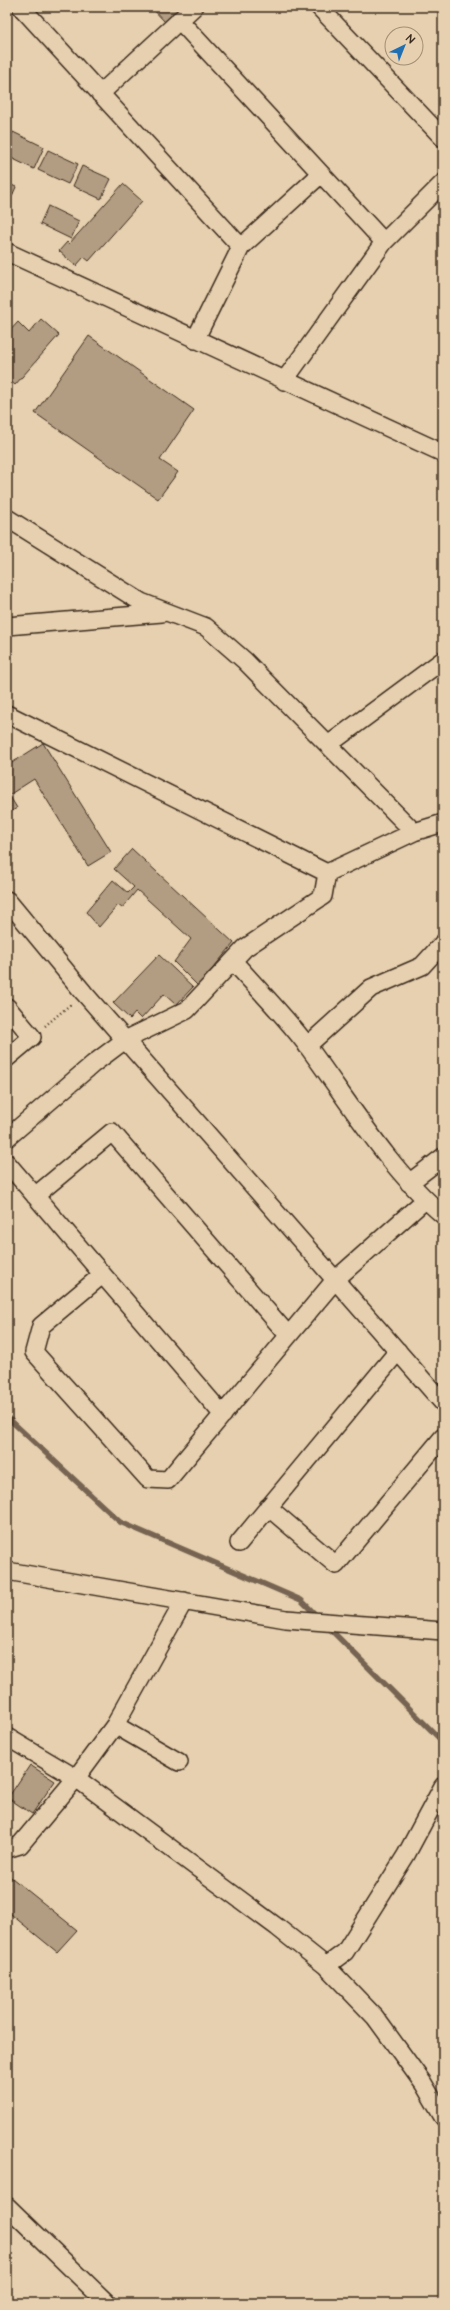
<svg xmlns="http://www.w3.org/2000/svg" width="450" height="2310" viewBox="0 0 450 2310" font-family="'Architects Daughter',sans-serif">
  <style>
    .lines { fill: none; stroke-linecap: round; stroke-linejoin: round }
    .stream { stroke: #766451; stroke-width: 5.5 }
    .building { fill: #b29d82; stroke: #3b2a1e }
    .minor-casing { stroke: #3b2a1e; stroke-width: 20 }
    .path { stroke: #3b2a1e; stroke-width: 2.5; stroke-dasharray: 1 3; stroke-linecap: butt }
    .minor { stroke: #e6d0af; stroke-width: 17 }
  </style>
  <rect width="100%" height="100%" fill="#e6d0af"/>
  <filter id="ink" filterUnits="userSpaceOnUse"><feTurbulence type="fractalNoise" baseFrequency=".025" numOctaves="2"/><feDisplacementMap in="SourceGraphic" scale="8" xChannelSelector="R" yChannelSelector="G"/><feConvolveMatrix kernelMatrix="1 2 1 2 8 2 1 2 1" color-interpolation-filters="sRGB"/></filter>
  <g filter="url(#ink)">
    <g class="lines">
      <path class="stream" d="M7,1417L120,1522L301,1600L318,1617
        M327,1626L443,1742"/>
    </g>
    <path class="building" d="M151,7H181L165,22Z
      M13,132L44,147L34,169L7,156V144Z
      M48,150L78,164L68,184L38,170Z
      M82,166L111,179L101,199L73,186Z
      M7,183L16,187L8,205H7Z
      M123,184L142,201L89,261L84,257L76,266L59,251L67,242L69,244Z
      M48,206L79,221L71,239L40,224Z
      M41,319L59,335L15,385L7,378V334L18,322L29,333Z
      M89,336L194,410L160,460L178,472L158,499L35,413Z
      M43,743L111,852L88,866L34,779L9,795L17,808L7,814V766Z
      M132,849L234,943L198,986L174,962L191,939L137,890L122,908L118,905L99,927L86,912L113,880L128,893L134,887L114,869Z
      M159,955L193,987L176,1005L164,994L141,1019L135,1013L130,1019L113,1003Z
      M30,1765L55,1781L32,1814L8,1798Z
      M7,1874L77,1930L57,1952L7,1911Z"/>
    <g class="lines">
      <defs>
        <path id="minor" d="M21,7L241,247L195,340
          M319,7L443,138
          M179,20L384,242
          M100,94L194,7
          M241,247L321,174
          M7,252L443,453
          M284,381L384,242L443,183
          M7,518L141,602L206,627L244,660L414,832
          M7,626L162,613
          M7,714L327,873L414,832L443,823
          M328,745L443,660
          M7,900L84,993L443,1403
          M233,961C257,988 284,1015 306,1044C347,1099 390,1171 443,1215
          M7,1007L32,1037L7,1058
          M307,1046L371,988L422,966L443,943
          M7,1138L93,1064L125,1040L187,1010L245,948L323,896L327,873
          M7,1163L223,1415
          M409,1183L443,1157
          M35,1196L112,1132L288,1335
          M102,1275L41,1326L34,1352L148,1479L168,1480L335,1280L425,1200
          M268,1507L336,1565L443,1437
          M239,1543L398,1351
          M7,1571L286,1619L443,1631
          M115,1725L179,1762
          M7,1737L76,1778L277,1927L326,1966L375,2017L423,2083L443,2117
          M7,1849L20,1845L76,1778L115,1725L184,1601
          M326,1966L345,1952L406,1855L443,1786
          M7,2206L107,2303"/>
      </defs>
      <use href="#minor" class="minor-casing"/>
      <path class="path" d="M45,1026L71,1004"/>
      <use href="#minor" class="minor"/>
    </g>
  </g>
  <rect width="450" height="2310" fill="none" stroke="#e6d0af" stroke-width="24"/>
  <rect x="12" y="12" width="426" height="2286" fill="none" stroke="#3b2a1e" stroke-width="1.5" filter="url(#ink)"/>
  <g transform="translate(404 46) rotate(43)"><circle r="19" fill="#e6d0af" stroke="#a28e75"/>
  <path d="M0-3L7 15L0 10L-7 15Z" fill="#1f6fb2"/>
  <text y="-6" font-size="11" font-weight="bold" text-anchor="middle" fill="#3b2a1e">N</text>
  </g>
</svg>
